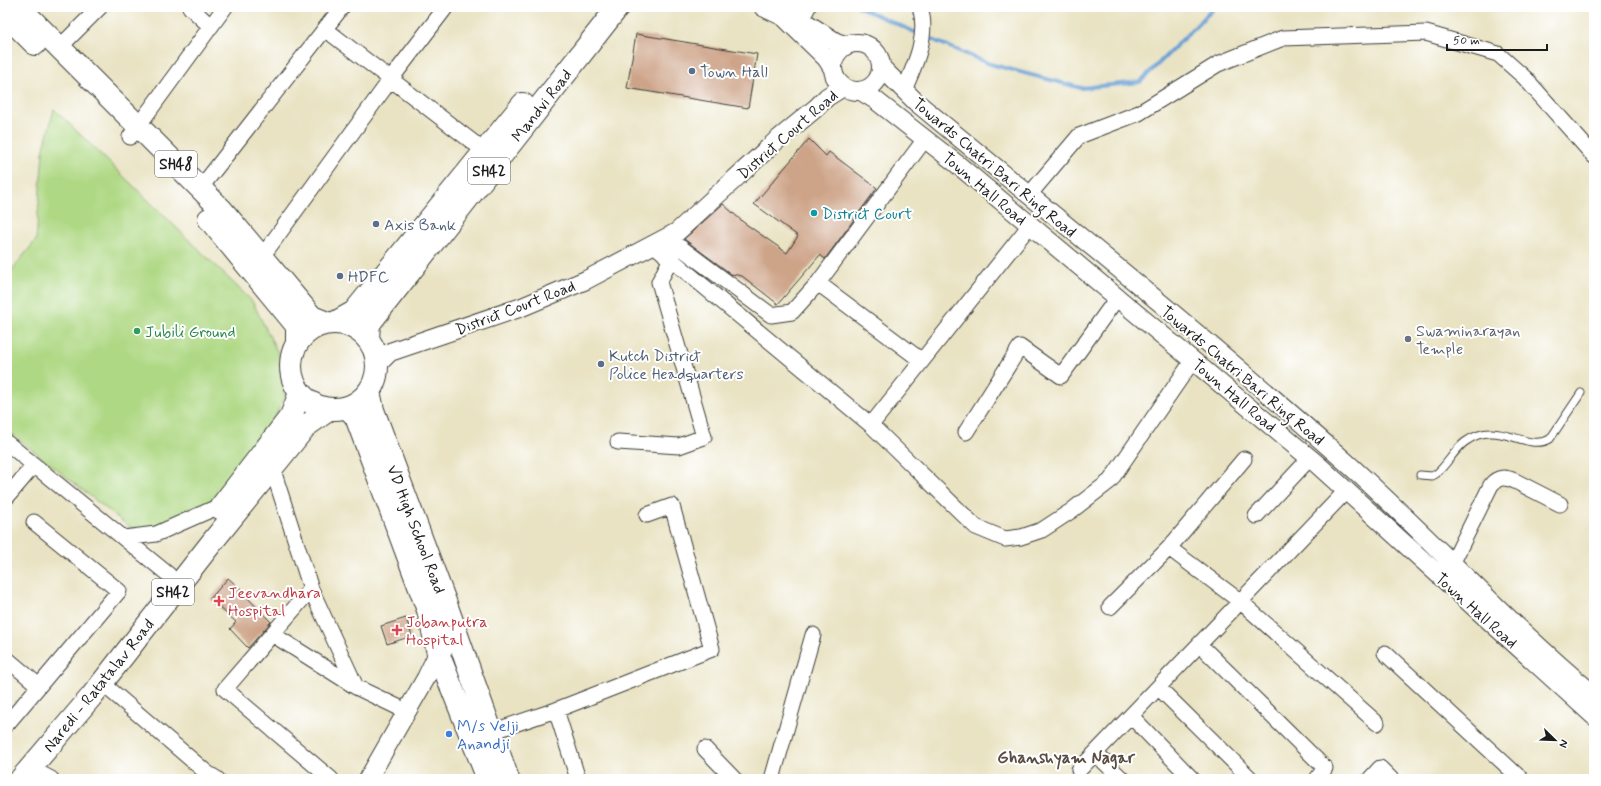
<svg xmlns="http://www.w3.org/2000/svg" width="1601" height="786" viewBox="0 0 1601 786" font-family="Mynerve,sans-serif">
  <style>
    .green { fill: #aed883; stroke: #657a50 }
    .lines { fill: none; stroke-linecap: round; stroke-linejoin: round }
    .stream { stroke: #669fd5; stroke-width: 4 }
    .building { fill: #cea489 }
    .service-casing { stroke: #3b3a35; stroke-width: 9 }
    .minor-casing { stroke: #3b3a35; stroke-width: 17 }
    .tertiary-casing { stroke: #3b3a35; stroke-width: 20 }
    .primary-casing { stroke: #3b3a35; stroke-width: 24 }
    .service { stroke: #fff; stroke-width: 7 }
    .minor { stroke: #fff; stroke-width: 15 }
    .tertiary { stroke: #fff; stroke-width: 18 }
    .primary { stroke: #fff; stroke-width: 22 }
    .service-dot { fill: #5c6f8a; stroke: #fff; stroke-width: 1.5 }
    .culture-dot { fill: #0f9aa8; stroke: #fff; stroke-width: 1.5 }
    .leisure-dot { fill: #2e9e5b; stroke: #fff; stroke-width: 1.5 }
    .worship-dot { fill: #6b7280; stroke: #fff; stroke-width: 1.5 }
    .health-dot { fill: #e0444e; stroke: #fff; stroke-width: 1.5 }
    .shop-dot { fill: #3f7fe0; stroke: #fff; stroke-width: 1.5 }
    .labels { text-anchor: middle; stroke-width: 4; stroke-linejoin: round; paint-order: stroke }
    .shield { fill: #fff; stroke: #606060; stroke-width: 1 }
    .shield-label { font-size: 15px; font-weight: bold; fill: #1c1c1c }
    .service-label { font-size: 16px; fill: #4e5e75; stroke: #fff; text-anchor: start }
    .street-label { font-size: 16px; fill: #1c1c1c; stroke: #fff }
    .culture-label { font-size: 16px; fill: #0d838f; stroke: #fff; text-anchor: start }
    .worship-label { font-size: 16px; fill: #5b616d; stroke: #fff; text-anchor: start }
    .leisure-label { font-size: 16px; fill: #27864d; stroke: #fff; text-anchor: start }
    .health-label { font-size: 16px; fill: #be3a42; stroke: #fff; text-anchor: start }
    .shop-label { font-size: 16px; fill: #366cbe; stroke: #fff; text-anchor: start }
    .neighbourhood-label { font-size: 17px; font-weight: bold; fill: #5a4c42; stroke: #fff }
  </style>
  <rect width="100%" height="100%" fill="#fff"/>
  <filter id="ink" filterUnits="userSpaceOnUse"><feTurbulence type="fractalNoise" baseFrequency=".025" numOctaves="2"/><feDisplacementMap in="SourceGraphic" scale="8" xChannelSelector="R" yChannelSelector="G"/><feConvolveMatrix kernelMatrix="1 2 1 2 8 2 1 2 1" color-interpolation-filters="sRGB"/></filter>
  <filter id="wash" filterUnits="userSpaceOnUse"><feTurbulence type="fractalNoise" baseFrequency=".012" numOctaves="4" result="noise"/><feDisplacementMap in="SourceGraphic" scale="16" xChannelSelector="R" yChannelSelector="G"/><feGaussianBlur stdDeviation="0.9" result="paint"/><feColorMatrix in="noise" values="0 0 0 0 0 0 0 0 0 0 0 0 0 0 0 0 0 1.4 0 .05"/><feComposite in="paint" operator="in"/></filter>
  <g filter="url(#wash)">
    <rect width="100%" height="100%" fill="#e9e3c3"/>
    <path class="green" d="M54,109L252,301L282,361L285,397L256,452L206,507L150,534L128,526L7,430V276L36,240L43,152Z"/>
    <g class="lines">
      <path class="stream" d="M859,7L919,34
        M926,37L990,64L1081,88L1140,82L1215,7"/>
    </g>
    <g id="blocks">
      <path class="building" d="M636,34L757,54L748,108L627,88Z
        M809,139L826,156L829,152L877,188L825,259L820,255L778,304L742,276L731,274L684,239L723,204L743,222L787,253L798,236L754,204Z
        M228,578L243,591L242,592L271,622L248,648L230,629L236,622L210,599Z
        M406,618L412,636L387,644L381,626Z"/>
    </g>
  </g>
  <g filter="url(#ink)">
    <use href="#blocks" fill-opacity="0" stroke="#3b3a35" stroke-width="1"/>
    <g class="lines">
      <defs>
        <path id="service" d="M1420,475L1432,476L1436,474C1447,465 1454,450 1465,442C1498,417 1526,453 1550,439L1581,393"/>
        <path id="minor" d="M190,7L210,26
          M801,20L808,7
          M325,29L474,143
          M65,42L100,7
          M904,90C915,65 929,35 920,7
          M130,137L225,7
          M206,181L342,7
          M1029,195L1079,136L1139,113L1218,64L1283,38L1426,33L1498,54L1525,78L1594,156
          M654,245L871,425L976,527L1005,539L1021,537L1042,530L1071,511L1110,481L1193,360
          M665,255L680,247L771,315L792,312L818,283L925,139
          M255,263L269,247L391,79L446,7
          M818,283L922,361
          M871,425L1030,225
          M966,432L1020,347L1061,376L1117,298
          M618,442L679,446L704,437L659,282L671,259
          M7,443L169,575
          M272,467L311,589L356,687
          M7,497L34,465
          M1256,516L1310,458
          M124,538L156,534L224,504
          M1169,548L1241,602L1377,723
          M1452,564L1491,485C1498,476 1505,477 1515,481L1560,504
          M311,589L225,689L331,779
          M1110,607L1169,548L1244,459
          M272,634L356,687L406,711
          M1200,645L1325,768L1317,779
          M1385,653L1521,779
          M7,659L39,686
          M102,683L207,773L217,779
          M1159,688L1251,779
          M556,710L578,779
          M1132,717L1192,779
          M7,724L119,591L34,522
          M491,732L556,710L712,649L672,506L647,515
          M705,749L734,779
          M1096,754L1122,779
          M30,768L51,779
          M1079,770L1346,491
          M772,779L813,635
          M1370,779L1380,768L1391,779"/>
        <path id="tertiary" d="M763,7L784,17L826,58L833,69
          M792,14L836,42L846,45
          M833 67a24 24 0 1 1 48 0a24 24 0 1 1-48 0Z
          M881,67L916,102C1060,221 1207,338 1347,463C1431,538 1507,623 1594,695
          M861,91L874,99L957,164L1318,465L1594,716
          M377,365L390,352L522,307L586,280L677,232L776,141L816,108L827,97L843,87
          M368,779L426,678L438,653L457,637"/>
        <path id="primary" d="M19,7L222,210L312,317L327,323
          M7,16L35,44
          M209,219L297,326V342
          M336,322L354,312L523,104
          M291 366a43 43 0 1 1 86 0a43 43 0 1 1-86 0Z
          M368,339L369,324L618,7
          M369,391L373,410L446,604L508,779
          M347,407L356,417L428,610L438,653L488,779
          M220,508L291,416L300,393
          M21,779L91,697L213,541L306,426L330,409"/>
      </defs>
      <use href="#service" class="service-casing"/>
      <use href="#minor" class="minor-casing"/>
      <use href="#tertiary" class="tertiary-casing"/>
      <use href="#primary" class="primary-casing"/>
      <use href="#service" class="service"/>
      <use href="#minor" class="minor"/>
      <use href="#tertiary" class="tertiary"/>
      <use href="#primary" class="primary"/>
    </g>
  </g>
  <g class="service-dot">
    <circle cx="692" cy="71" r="4"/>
    <circle cx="376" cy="224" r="4"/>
    <circle cx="340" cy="276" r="4"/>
    <circle cx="601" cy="364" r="4"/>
  </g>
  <circle class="culture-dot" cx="814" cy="213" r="4"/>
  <circle class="leisure-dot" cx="137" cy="331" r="4"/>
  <circle class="worship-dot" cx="1408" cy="339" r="4"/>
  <g class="health-dot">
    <path d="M217 595h4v4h4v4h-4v4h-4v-4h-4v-4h4z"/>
    <path d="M395 624h4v4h4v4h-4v4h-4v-4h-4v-4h4z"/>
  </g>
  <circle class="shop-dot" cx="449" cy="734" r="4"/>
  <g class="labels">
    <g class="shield">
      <rect x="155" y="151" width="42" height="26" rx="3"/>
      <rect x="468" y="158" width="42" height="26" rx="3"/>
      <rect x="152" y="579" width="42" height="26" rx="3"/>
    </g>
    <g class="shield-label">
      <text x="176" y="169">SH48</text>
      <text x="489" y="176">SH42</text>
      <text x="173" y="597">SH42</text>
    </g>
    <g class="service-label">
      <text x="700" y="77">Town Hall</text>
      <text x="384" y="230">Axis Bank</text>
      <text x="348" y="282">HDFC</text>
      <text x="609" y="361">Kutch District<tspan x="609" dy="18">Police Headquarters</tspan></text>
    </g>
    <g class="street-label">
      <text transform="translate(541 105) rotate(-52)" y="6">Mandvi Road</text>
      <text transform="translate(787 134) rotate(-41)" y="6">District Court Road</text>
      <text transform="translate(995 167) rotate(40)" y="6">Towards Chatri Bari Ring Road</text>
      <text transform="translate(985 188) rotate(40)" y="6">Town Hall Road</text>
      <text transform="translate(515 307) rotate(-21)" y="6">District Court Road</text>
      <text transform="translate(1243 375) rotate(40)" y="6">Towards Chatri Bari Ring Road</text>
      <text transform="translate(1235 395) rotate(40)" y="6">Town Hall Road</text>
      <text transform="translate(417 529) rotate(69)" y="6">VD High School Road</text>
      <text transform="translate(1477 610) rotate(42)" y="6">Town Hall Road</text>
      <text transform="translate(98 685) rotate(-51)" y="6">Naredi - Ratatalav Road</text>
    </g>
    <g class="culture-label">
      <text x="822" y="219">District Court</text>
    </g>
    <g class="worship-label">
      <text x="1416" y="336">Swaminarayan<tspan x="1416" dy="18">Temple</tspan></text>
    </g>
    <g class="leisure-label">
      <text x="145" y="337">Jubili Ground</text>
    </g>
    <g class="health-label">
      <text x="228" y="598">Jeevandhara<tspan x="228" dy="18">Hospital</tspan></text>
      <text x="406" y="627">Jobanputra<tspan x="406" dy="18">Hospital</tspan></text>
    </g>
    <g class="shop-label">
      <text x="457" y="731">M/s Velji<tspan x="457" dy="18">Anandji</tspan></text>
    </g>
    <g class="neighbourhood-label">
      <text x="1066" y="763">Ghanshyam Nagar</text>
    </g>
  </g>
  <rect width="1601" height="786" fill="none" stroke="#fff" stroke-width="24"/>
  <g transform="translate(1555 740) rotate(113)" stroke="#ffffff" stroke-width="3" paint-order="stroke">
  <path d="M0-3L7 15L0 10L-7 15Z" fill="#1c1c1c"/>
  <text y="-6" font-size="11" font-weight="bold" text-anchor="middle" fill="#1c1c1c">N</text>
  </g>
  <path d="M1447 44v6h100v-6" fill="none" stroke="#1c1c1c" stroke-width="2"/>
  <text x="1453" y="44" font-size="12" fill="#1c1c1c" stroke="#ffffff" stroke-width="3" paint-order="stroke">50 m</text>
</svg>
